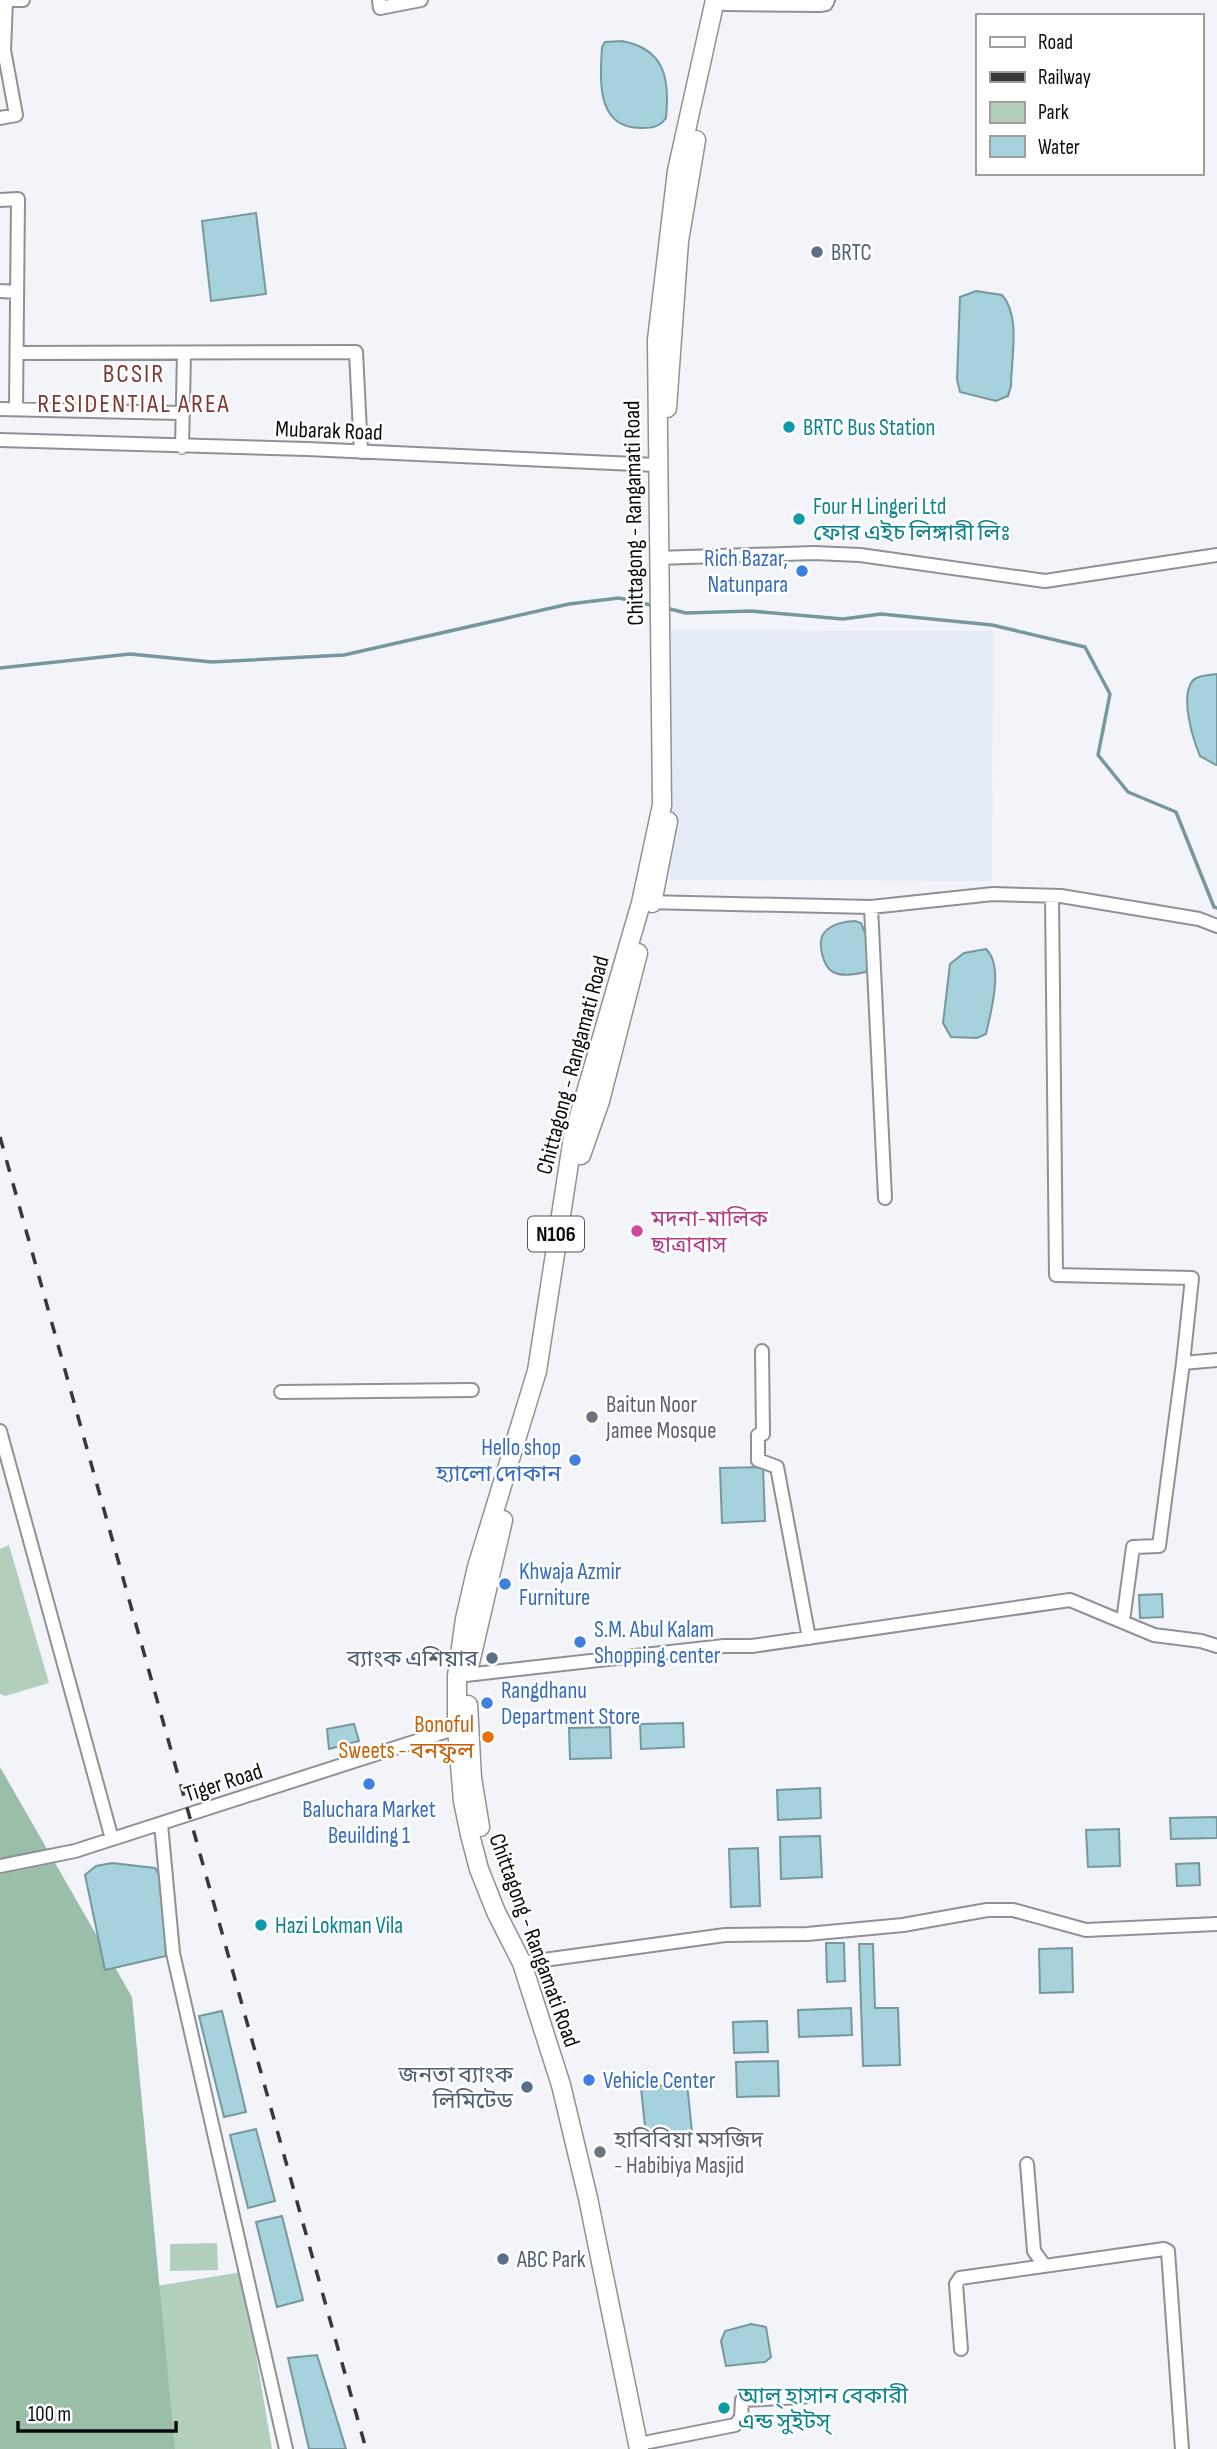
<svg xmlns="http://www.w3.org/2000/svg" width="1217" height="2449" viewBox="0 0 1217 2449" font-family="'Sofia Sans Condensed','Noto Sans Bengali',sans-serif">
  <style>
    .built { fill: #e5eaf7 }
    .green { fill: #b1cfbb }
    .forest { fill: #9bbea8 }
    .water { fill: #a5d2dc; stroke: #77979e; stroke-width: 2 }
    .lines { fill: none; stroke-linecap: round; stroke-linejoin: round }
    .stream { stroke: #77979e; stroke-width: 3.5 }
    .minor-casing { stroke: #8f9196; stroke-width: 16 }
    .highway-casing { stroke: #8f9196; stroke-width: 21 }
    .minor { stroke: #fff; stroke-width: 12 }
    .highway { stroke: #fff; stroke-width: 18 }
    .rail { stroke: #36383a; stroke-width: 3.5; stroke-dasharray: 12 12; stroke-linecap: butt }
    .service-dot { fill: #5c6f8a; stroke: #fff; stroke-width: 2.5 }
    .culture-dot { fill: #0f9aa8; stroke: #fff; stroke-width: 2.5 }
    .shop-dot { fill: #3f7fe0; stroke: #fff; stroke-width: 2.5 }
    .hotel-dot { fill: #d1479c; stroke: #fff; stroke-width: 2.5 }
    .worship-dot { fill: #6b7280; stroke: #fff; stroke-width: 2.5 }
    .food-dot { fill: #e8710a; stroke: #fff; stroke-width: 2.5 }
    .labels { text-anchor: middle; stroke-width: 5; stroke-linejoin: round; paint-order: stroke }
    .shield { fill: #fff; stroke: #545556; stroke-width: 2 }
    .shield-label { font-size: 21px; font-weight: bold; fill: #0b0c0d }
    .service-label { font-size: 23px; fill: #4e5e75; stroke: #fff; text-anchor: start }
    .culture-label { font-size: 23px; fill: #0d838f; stroke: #fff; text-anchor: start }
    .street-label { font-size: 23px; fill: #0b0c0d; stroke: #fff }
    .shop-label { font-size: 23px; fill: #366cbe; stroke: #fff; text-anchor: start }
    .hotel-label { font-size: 23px; fill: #b23c85; stroke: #fff; text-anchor: start }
    .worship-label { font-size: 23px; fill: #5b616d; stroke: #fff; text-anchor: start }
    .food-label { font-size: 23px; fill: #c56008; stroke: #fff; text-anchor: end }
    .quarter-label { font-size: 26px; letter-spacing: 2px; fill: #7f3833; stroke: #fff }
  </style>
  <rect width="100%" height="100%" fill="#f2f4fa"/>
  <path class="built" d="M671,630L993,631L992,881L670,880Z"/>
  <path class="green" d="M9,1545L49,1683L5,1696L0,1694V1549Z
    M217,2243L218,2270L170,2271V2244Z
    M242,2272L272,2449H171L144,2288Z"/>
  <path class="forest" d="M0,1767L132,1997L175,2449H0Z"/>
  <path class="water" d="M622,41C665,49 670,79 666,118C660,127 652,128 642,128C596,129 600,81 602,47L605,42Z
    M256,213L266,294L211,301L202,221Z
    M976,291L1002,295C1021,315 1011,360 1011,386L1008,396L996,401L960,392L957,380L960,297Z
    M1217,674V765H1216L1200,756C1193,739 1181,701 1191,683C1195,675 1209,675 1217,674Z
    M855,921L861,923L866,935L868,968L866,972C856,974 843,977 833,972C823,967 817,942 824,933C831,924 845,921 855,921Z
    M986,949C1004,966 991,1011 986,1034L977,1038L951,1037L943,1023L950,964L964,953Z
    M763,1467L765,1521L722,1523L720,1468Z
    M1162,1594L1163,1617L1140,1618L1139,1595Z
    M683,1723L684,1747L641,1749L640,1724Z
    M354,1724L359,1741L329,1749L327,1729Z
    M610,1727L611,1758L570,1759L569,1728Z
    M820,1788L821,1818L778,1820L777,1790Z
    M1217,1817V1838L1171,1839L1170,1818Z
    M1119,1829L1120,1866L1088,1867L1086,1830Z
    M820,1836L822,1877L781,1879L780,1837Z
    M758,1848L760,1906L731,1907L729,1849Z
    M112,1863L155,1868L160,1876L166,1956L105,1970L85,1875L96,1866Z
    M1199,1863L1200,1885L1177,1886L1176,1864Z
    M826,1943H844L845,1981L827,1982Z
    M859,1944H873L875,2008H898L900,2065L863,2066Z
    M1072,1948L1073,1992L1040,1993L1039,1949Z
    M851,2008L852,2035L799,2037L798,2010Z
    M222,2011L246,2112L224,2117L199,2016Z
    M767,2021L768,2052L734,2053L733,2022Z
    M778,2061L779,2096L737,2097L736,2062Z
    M687,2083L692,2132L646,2136L641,2088Z
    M256,2129L275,2201L248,2208L230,2135Z
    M282,2216L303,2300L277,2307L256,2222Z
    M751,2324L766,2327L771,2357L765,2362L726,2366L721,2341L725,2331Z
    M317,2355L346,2449H309L288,2358Z"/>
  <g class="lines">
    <path class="stream" d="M666,608L686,613L751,611L843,619L881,614L992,625L1085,647L1110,694L1098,755L1128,792L1176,812L1214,907L1217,908
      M0,668L130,654L212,662L344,655L569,604L619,598L655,606"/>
    <defs>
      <path id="minor" d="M0,0H23
        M379,0L380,8L421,0
        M725,4L820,5L826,4L828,0
        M0,118L16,115L4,50L6,1
        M0,200L18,199L16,409
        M0,291L17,292
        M17,353L356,352L361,452
        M0,409L181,413
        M0,440L307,449L657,465
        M182,447L184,354
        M657,558L814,553L860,555L1045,581L1217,555
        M1052,896L1056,1275L1192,1278L1183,1363
        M645,902L871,907L993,894L1061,896L1199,919L1217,926
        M871,907L885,1198
        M762,1351L763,1434L758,1435V1460L777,1467L809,1638
        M281,1392L472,1390
        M0,1431L112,1839
        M1123,1621L1133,1547L1159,1546L1183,1363L1217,1360
        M457,1676L724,1646H752L1070,1600L1154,1635L1201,1641L1217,1646
        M161,1824L173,1953L286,2449
        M0,1866L75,1851L457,1728
        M522,1963L725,1935L807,1934L903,1925L987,1910H1013L1086,1930L1217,1924
        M1027,2164L1034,2251L1044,2265
        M961,2349L956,2284L960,2278L1164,2249L1168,2251L1182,2449
        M649,2442L735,2425L741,2418L742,2400L803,2397"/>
      <path id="highway" d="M667,408L679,241L696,140
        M652,903L668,821
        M581,1155L600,1101L638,953
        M470,1663L503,1520
        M468,1705L472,1778L480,1827
        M639,2449L588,2198L561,2085L522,1963L496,1912L479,1869L470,1835L463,1801L457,1728V1676L465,1619L477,1567L537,1371L573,1137L641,903L662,805L657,340L677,171L715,0"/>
    </defs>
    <use href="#minor" class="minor-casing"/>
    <use href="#highway" class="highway-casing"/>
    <use href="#minor" class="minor"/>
    <use href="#highway" class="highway"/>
    <path class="rail" d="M0,1137L366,2449"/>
  </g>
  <g class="service-dot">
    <circle cx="817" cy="252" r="7"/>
    <circle cx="492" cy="1658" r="7"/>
    <circle cx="527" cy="2087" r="7"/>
    <circle cx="503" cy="2259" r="7"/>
  </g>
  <g class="culture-dot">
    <circle cx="789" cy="427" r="7"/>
    <circle cx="799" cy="519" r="7"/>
    <circle cx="261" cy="1925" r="7"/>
    <circle cx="724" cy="2408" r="7"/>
  </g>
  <g class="shop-dot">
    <circle cx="802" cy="571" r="7"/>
    <circle cx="575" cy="1460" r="7"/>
    <circle cx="505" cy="1584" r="7"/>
    <circle cx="580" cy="1642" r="7"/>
    <circle cx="487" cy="1703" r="7"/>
    <circle cx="369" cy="1784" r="7"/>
    <circle cx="589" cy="2080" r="7"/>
  </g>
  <circle class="hotel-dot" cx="637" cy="1231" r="7"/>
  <g class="worship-dot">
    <circle cx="592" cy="1417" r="7"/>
    <circle cx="600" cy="2152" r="7"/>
  </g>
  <circle class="food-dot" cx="488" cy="1737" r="7"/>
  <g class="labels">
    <rect class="shield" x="528" y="1216.5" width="56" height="35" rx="5"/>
    <g class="shield-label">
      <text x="556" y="1241">N106</text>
    </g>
    <g class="service-label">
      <text x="831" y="260">BRTC</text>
      <text x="478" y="1666" text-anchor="end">ব্যাংক এশিয়ার</text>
      <text x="513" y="2082" text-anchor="end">জনতা ব্যাংক<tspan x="513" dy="26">লিমিটেড</tspan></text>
      <text x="517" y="2267">ABC Park</text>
    </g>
    <g class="culture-label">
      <text x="803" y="435">BRTC Bus Station</text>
      <text x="813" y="514">Four H Lingeri Ltd<tspan x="813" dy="26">ফোর এইচ লিঙ্গারী লিঃ</tspan></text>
      <text x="275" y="1933">Hazi Lokman Vila</text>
      <text x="738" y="2403">আল্ হাসান বেকারী<tspan x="738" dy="26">এন্ড সুইটস্</tspan></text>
    </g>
    <g class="street-label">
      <text transform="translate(329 430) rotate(2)" y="8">Mubarak Road</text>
      <text transform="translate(633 513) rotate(-91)" y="8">Chittagong - Rangamati Road</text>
      <text transform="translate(572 1065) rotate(-75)" y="8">Chittagong - Rangamati Road</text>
      <text transform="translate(223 1782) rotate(-18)" y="8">Tiger Road</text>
      <text transform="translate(535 1940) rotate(70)" y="8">Chittagong - Rangamati Road</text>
    </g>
    <g class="shop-label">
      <text x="788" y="566" text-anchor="end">Rich Bazar,<tspan x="788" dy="26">Natunpara</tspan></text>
      <text x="561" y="1455" text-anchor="end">Hello shop<tspan x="561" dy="26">হ্যালো দোকান</tspan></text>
      <text x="519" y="1579">Khwaja Azmir<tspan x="519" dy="26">Furniture</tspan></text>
      <text x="594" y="1637">S.M. Abul Kalam<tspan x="594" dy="26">Shopping center</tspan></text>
      <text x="501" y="1698">Rangdhanu<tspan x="501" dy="26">Department Store</tspan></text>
      <text x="369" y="1817" text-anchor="middle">Baluchara Market<tspan x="369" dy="26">Beuilding 1</tspan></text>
      <text x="603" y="2088">Vehicle Center</text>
    </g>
    <g class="hotel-label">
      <text x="651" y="1226">মদনা-মালিক<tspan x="651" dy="26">ছাত্রাবাস</tspan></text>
    </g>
    <g class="worship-label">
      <text x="606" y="1412">Baitun Noor<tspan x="606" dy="26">Jamee Mosque</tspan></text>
      <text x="614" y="2147">হাবিবিয়া মসজিদ<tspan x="614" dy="26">- Habibiya Masjid</tspan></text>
    </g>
    <g class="food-label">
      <text x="474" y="1732">Bonoful<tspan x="474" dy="26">Sweets - বনফুল</tspan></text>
    </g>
    <g class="quarter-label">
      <text x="134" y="382">BCSIR<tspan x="134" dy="30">RESIDENTIAL AREA</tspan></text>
    </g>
  </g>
  <rect x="976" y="14" width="228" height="161" fill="#ffffff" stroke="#9d9e9e" stroke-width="2"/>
  <rect x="990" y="37" width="35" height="10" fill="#ffffff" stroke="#9d9e9e" stroke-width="2"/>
  <text x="1038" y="49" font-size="21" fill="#0b0c0d">Road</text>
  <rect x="990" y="72" width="35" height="10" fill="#36383a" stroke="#9d9e9e" stroke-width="2"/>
  <text x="1038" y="84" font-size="21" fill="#0b0c0d">Railway</text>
  <rect x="990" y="102" width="35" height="21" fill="#b1cfbb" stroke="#9d9e9e" stroke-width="2"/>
  <text x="1038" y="119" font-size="21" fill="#0b0c0d">Park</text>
  <rect x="990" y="136" width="35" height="21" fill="#a5d2dc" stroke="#9d9e9e" stroke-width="2"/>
  <text x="1038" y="154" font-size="21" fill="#0b0c0d">Water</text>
  <path d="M18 2421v10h158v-10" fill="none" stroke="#0b0c0d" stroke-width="3.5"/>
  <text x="28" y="2421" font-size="21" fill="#0b0c0d" stroke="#ffffff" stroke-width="5" paint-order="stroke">100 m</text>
</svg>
